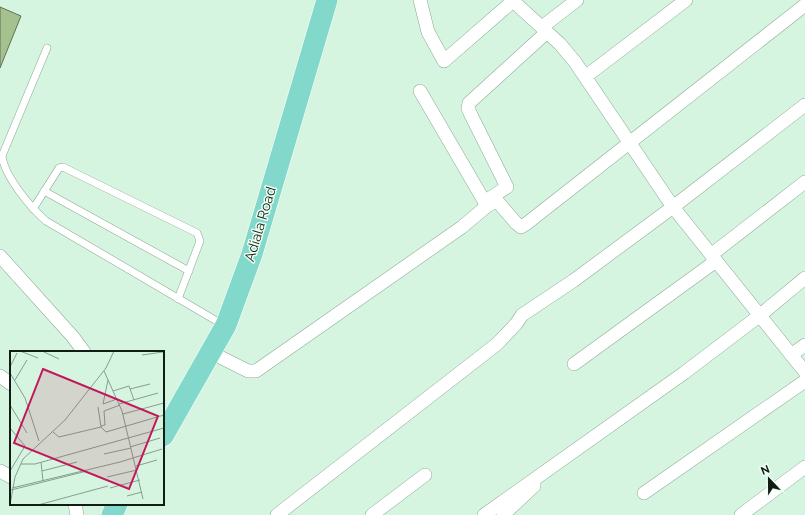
<svg xmlns="http://www.w3.org/2000/svg" width="805" height="515" viewBox="0 0 805 515" font-family="Raleway,sans-serif">
  <style>
    .building { fill: #a5c18e; stroke: #627156 }
    .lines { fill: none; stroke-linecap: round; stroke-linejoin: round }
    .lane-casing { stroke: #8ba995; stroke-width: 8 }
    .street-casing { stroke: #8ba995; stroke-width: 14 }
    .primary-casing { stroke: #fff; stroke-width: 22 }
    .lane { stroke: #fff; stroke-width: 7 }
    .street { stroke: #fff; stroke-width: 13 }
    .primary { stroke: #82d9cb; stroke-width: 21 }
    .labels { text-anchor: middle; stroke-width: 3; stroke-linejoin: round; paint-order: stroke }
    .street-label { font-size: 14px; fill: #111c15; stroke: #ecfff2 }
    .inset-road { fill: none; stroke: #879e8f; stroke-width: 1 }
    .view { fill: #c2185b; fill-opacity: 0.15; stroke: #c2185b; stroke-width: 2 }
    .inset-edge { fill: none; stroke: #111c15; stroke-width: 2 }
  </style>
  <rect width="100%" height="100%" fill="#d6f5e0"/>
  <path class="building" d="M0,7L21,16L0,68Z"/>
  <g class="lines">
    <defs>
      <path id="lane" d="M47,48L2,156C5,177 30,207 46,221L215,320
        M44,191L189,271
        M33,209L59,168L63,167L197,233L200,241L178,299"/>
      <path id="street" d="M420,0L428,32L444,61L513,1
        M512,0L560,44L575,62L673,207L805,372
        M542,27L577,0
        M585,77L686,0
        M484,202L507,187L470,113L468,108L469,103L547,32
        M487,206L494,202H498L516,223L521,227L526,224L805,5
        M711,255L805,182
        M0,256L73,337L84,352
        M210,352L248,371H256L462,227L487,206L420,91
        M791,355L805,345
        M574,364L716,261
        M0,376L11,384
        M0,471L11,477
        M644,493L805,381
        M75,504L77,515
        M277,515L497,344L516,324L522,315L573,281L673,207L805,105
        M372,515L425,475
        M484,515L684,373L759,316L805,278
        M503,515L534,486
        M741,515L805,467"/>
      <path id="primary" d="M163,436L226,325L252,254L327,0
        M112,515L117,504"/>
    </defs>
    <use href="#lane" class="lane-casing"/>
    <use href="#street" class="street-casing"/>
    <use href="#primary" class="primary-casing"/>
    <use href="#lane" class="lane"/>
    <use href="#street" class="street"/>
    <use href="#primary" class="primary"/>
  </g>
  <g class="labels">
    <g class="street-label">
      <text transform="translate(260 224) rotate(-73)" y="5">Adiala Road</text>
    </g>
  </g>
  <g transform="translate(10 351)">
    <rect width="154" height="154" fill="#d6f5e0"/>
    <path class="inset-road" d="M10,0L28,7M32,0L49,8M132,4L153,1M0,16L7,2M94,20L112,60L133,148M0,22L15,47L29,90M5,29L17,9M98,29L93,53L107,48M120,38L140,33M103,40L119,35L124,49M109,53L148,42M0,54L17,82M113,63L154,52M91,75L95,74L94,60L110,54M91,76L96,81L154,64M0,77L15,95L0,120M43,81L49,86L91,76L88,56M120,96L150,87M94,103L121,97M31,111L33,130M11,113H25L154,77M126,115L147,109M32,120L67,111M97,126L127,119M2,137L110,111L152,98M100,137L130,129M1,139L77,120M117,145L132,141M0,154L5,126L13,108L55,69L96,17L104,0M28,154L98,135"/>
    <path class="view" d="M33,18L148,65L119,138L4,92Z"/>
    <rect width="154" height="154" class="inset-edge"/>
  </g>
  <g transform="translate(769 479) rotate(338)" stroke="#ecfff2" stroke-width="3" paint-order="stroke">
  <path d="M0-3L7 15L0 10L-7 15Z" fill="#111c15"/>
  <text y="-6" font-size="11" font-weight="bold" text-anchor="middle" fill="#111c15">N</text>
  </g>
</svg>
